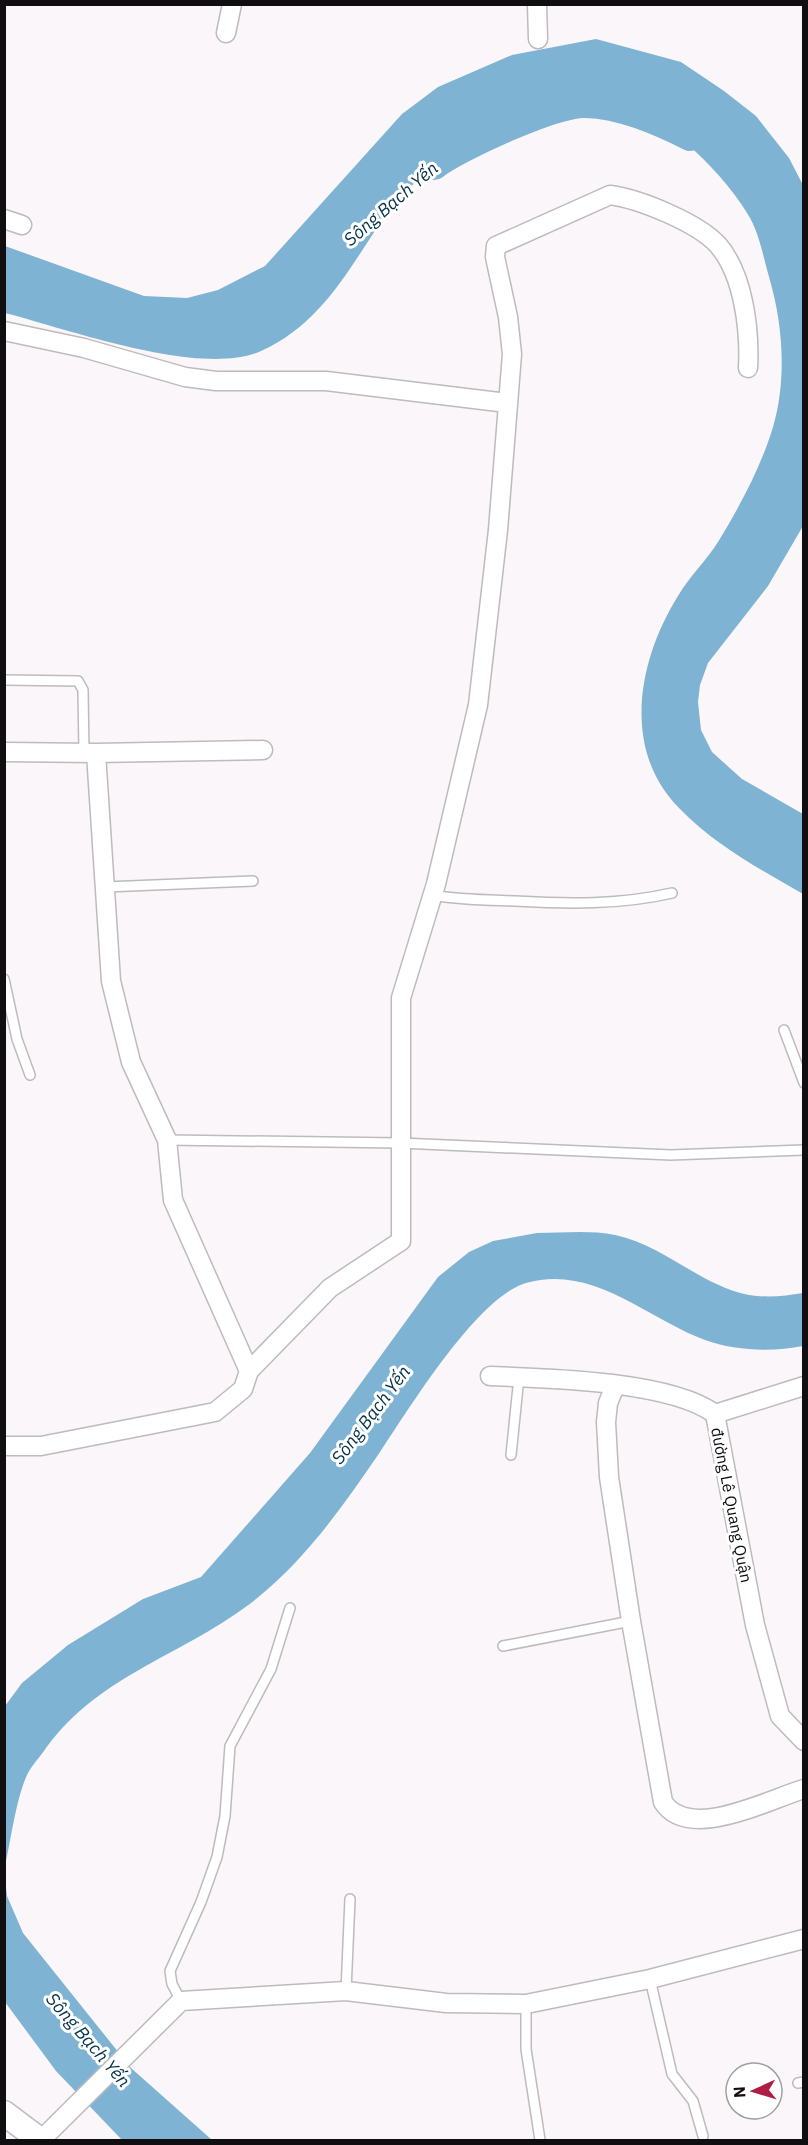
<svg xmlns="http://www.w3.org/2000/svg" width="808" height="2145" viewBox="0 0 808 2145" font-family="'IBM Plex Sans',sans-serif">
  <style>
    .water { fill: #7fb3d3 }
    .lines { fill: none; stroke-linecap: round; stroke-linejoin: round }
    .river { stroke: #7fb3d3; stroke-width: 28 }
    .lane-casing { stroke: #bebabe; stroke-width: 12 }
    .street-casing { stroke: #bebabe; stroke-width: 21 }
    .secondary-casing { stroke: #bebabe; stroke-width: 27 }
    .lane { stroke: #fff; stroke-width: 9 }
    .street { stroke: #fff; stroke-width: 18 }
    .secondary { stroke: #fff; stroke-width: 24 }
    .labels { text-anchor: middle; stroke-width: 6; stroke-linejoin: round; paint-order: stroke }
    .street-label { font-size: 16px; fill: #100e10; stroke: #fff }
    .water-label { font-size: 18px; font-style: italic; fill: #043248; stroke: #fff }
  </style>
  <rect width="100%" height="100%" fill="#faf6fa"/>
  <path class="water" d="M596,39L681,62L724,91L756,116L789,158L803,185V526L768,586L708,663L700,685L698,702L701,730L712,752L742,779L803,814V894C758,868 716,846 679,808C621,749 638,660 678,596C689,577 706,561 718,542C740,506 761,467 773,427C787,379 783,324 769,277C763,256 759,231 747,213C732,188 708,162 686,143C605,77 533,100 455,155C435,169 409,184 395,202C354,257 328,321 261,351C201,378 68,329 5,313V246L144,296L187,298L218,290L265,266L402,114L438,87L512,55Z
    M537,1233C562,1233 590,1230 615,1235C664,1245 701,1286 749,1295C767,1298 786,1296 803,1293V1346C773,1352 735,1351 705,1340C647,1319 594,1264 526,1283C477,1297 409,1409 380,1452C343,1506 307,1558 256,1599C186,1655 102,1672 46,1748C40,1757 31,1766 27,1775C16,1799 11,1840 5,1866V1706L22,1683L68,1645L143,1599L201,1577L310,1453L438,1277L469,1252L493,1241Z
    M4,1870L7,1896L23,1933L131,2068L212,2140H122L56,2071L5,2002Z"/>
  <g class="lines">
    <path class="river" d="M434,166C459,147 555,103 586,104C621,105 658,121 690,137"/>
    <defs>
      <path id="lane" d="M4,680L78,681L83,690L84,753
        M105,887L253,881
        M432,895C460,900 487,900 515,901C568,904 620,905 672,893
        M4,979L17,1039L30,1075
        M784,1030L804,1083
        M167,1140L400,1143L671,1155L804,1150
        M511,1455L519,1377
        M503,1646L631,1621
        M650,1979L672,2074L693,2101L703,2136
        M346,1991L350,1899
        M181,2001L172,1984L170,1971L201,1902L217,1857L225,1816L230,1746L271,1669L290,1608
        M526,2004V2049L540,2140
        M798,2083L804,2082"/>
      <path id="street" d="M537,4L538,39
        M226,33L232,4
        M4,219L22,225
        M4,331L84,348L185,377L216,381H326L507,403
        M4,752L96,753L263,750
        M96,753L111,981L131,1062L167,1140L173,1200L249,1371
        M490,1376C547,1378 671,1381 715,1414L755,1625L780,1716L804,1741
        M615,1386L608,1403L606,1422L609,1477L631,1621L663,1802C689,1842 767,1800 804,1789
        M715,1414L804,1386
        M4,1446H41L215,1412L243,1389L249,1371L330,1288L401,1241V998L436,884L478,705L498,530L512,354L508,317L495,257L496,246L610,195C640,199 698,223 718,245C744,275 750,331 748,368
        M41,2140L181,2001L346,1991L446,2003L526,2004L650,1979L804,1939"/>
      <path id="secondary" d="M4,2113L40,2140"/>
    </defs>
    <use href="#lane" class="lane-casing"/>
    <use href="#street" class="street-casing"/>
    <use href="#secondary" class="secondary-casing"/>
    <use href="#lane" class="lane"/>
    <use href="#street" class="street"/>
    <use href="#secondary" class="secondary"/>
  </g>
  <g class="labels">
    <g class="street-label">
      <text transform="translate(732 1505) rotate(79)" y="6">đường Lê Quang Quận</text>
    </g>
    <g class="water-label">
      <text transform="translate(391 204) rotate(-41)" y="6">Sông Bạch Yến</text>
      <text transform="translate(371 1415) rotate(-53)" y="6">Sông Bạch Yến</text>
      <text transform="translate(88 2040) rotate(49)" y="6">Sông Bạch Yến</text>
    </g>
  </g>
  <rect width="808" height="2145" fill="none" stroke="#100e10" stroke-width="12"/>
  <g transform="translate(754 2091) rotate(266)"><circle r="28" fill="#ffffff" stroke="#9f9f9f" stroke-width="1.5"/>
  <path d="M0-4.5L10 22L0 15L-10 22Z" fill="#af1c45"/>
  <text y="-9" font-size="16" font-weight="bold" text-anchor="middle" fill="#100e10">N</text>
  </g>
</svg>
